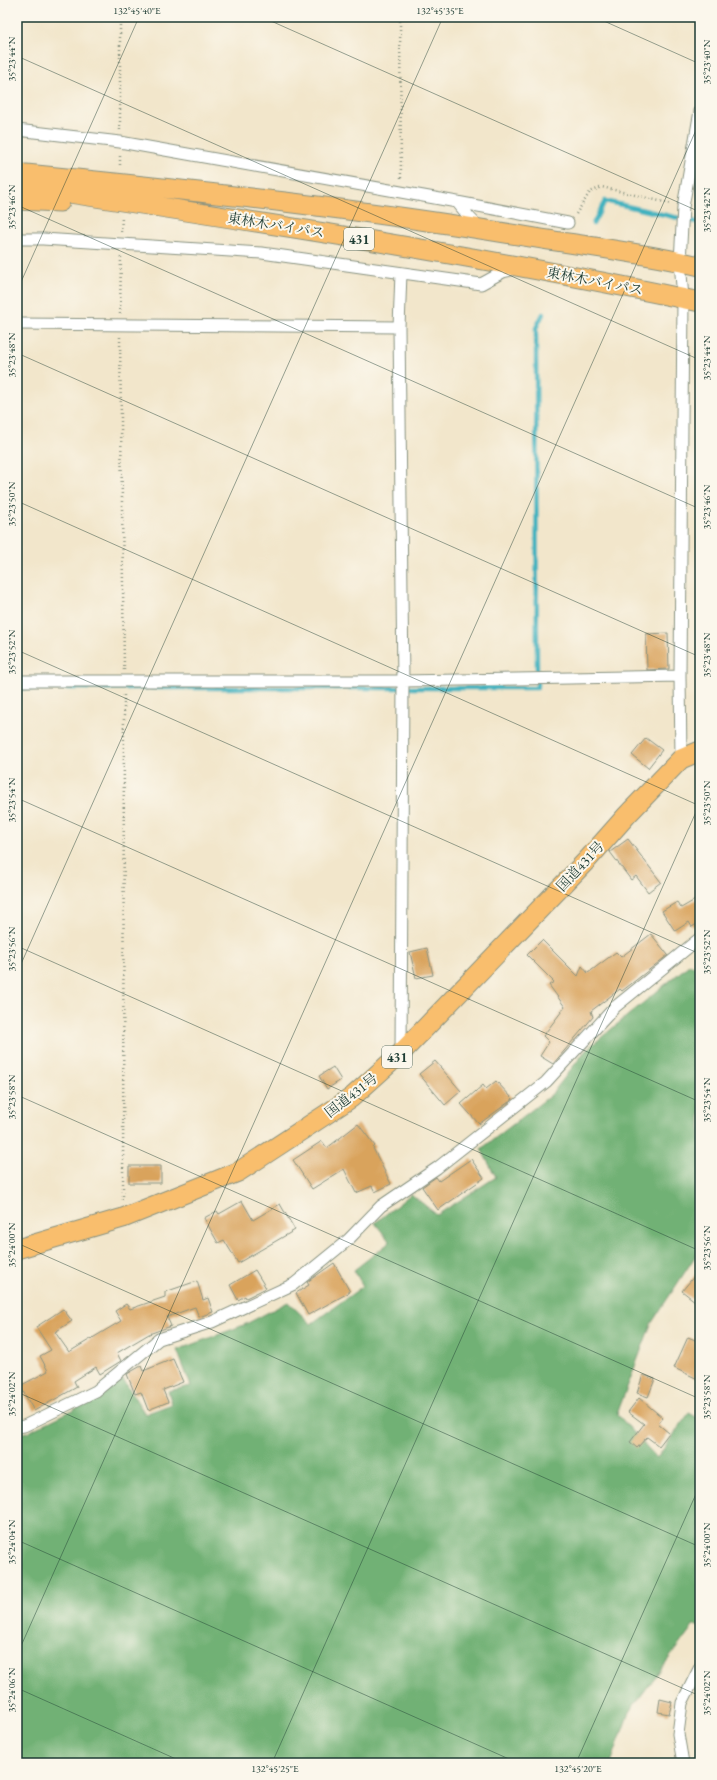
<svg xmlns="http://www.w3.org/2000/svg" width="717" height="1780" viewBox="0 0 717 1780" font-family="'EB Garamond','Noto Serif JP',serif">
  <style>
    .forest { fill: #71b174; stroke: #487754 }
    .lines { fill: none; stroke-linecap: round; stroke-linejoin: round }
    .stream { stroke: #43b2bf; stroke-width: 4.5 }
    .building { fill: #d9a35c }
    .minor-casing { stroke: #889280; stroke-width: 13 }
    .trunk-casing { stroke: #889280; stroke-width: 21 }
    .path { stroke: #889280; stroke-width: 2.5; stroke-dasharray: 1 3; stroke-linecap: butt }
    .minor { stroke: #fff; stroke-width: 11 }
    .trunk { stroke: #f9be6d; stroke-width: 19 }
    .ticks { fill: none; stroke: #1f3d34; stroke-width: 1; stroke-opacity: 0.45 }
    .labels { text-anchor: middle; stroke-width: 4; stroke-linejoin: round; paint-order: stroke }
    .shield { fill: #fbf7ec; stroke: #61756b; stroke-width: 1 }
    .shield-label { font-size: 13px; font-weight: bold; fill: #1f3d34 }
    .street-label { font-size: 14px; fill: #1f3d34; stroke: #fbf7ec }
    .neatline { fill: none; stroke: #1f3d34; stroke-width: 1.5 }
    .ticks-label { font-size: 10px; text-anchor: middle; fill: #1f3d34 }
  </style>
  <rect width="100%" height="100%" fill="#fbf7ec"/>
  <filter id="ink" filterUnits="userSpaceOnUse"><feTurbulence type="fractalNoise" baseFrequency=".025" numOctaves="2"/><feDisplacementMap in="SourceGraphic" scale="8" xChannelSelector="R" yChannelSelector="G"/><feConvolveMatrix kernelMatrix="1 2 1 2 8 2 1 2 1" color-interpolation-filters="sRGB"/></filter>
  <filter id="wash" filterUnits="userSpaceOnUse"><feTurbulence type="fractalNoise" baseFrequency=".012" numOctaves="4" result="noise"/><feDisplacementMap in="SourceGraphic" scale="16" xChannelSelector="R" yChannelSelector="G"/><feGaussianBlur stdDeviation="0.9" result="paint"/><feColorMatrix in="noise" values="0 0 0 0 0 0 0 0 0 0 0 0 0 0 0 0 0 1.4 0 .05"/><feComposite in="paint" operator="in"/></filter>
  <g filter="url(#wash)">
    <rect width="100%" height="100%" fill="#f2e6cb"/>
    <path class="forest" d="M689,965L700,967V1249L651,1324L617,1414L657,1458L689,1413L700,1419V1626H693L629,1712L611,1763H17V1435L28,1432L99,1397L123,1379L145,1414L172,1404L168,1391L191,1386L177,1350L244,1325L288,1302L311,1324L363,1286L354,1270L390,1242L375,1223L411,1194L437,1215L496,1177L481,1149L551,1095L586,1050Z"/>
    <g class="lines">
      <path class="stream" d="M593,224L605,201L700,223
        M17,688H537L536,328L543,314"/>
    </g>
    <g id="blocks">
      <path class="building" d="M668,633L669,669L647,670L646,634Z
        M646,738L662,750L648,768L632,755Z
        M628,839L661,882L648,892L636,876L631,880L610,852Z
        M700,897V922L692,927L689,922L675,931L662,911L677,902L681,908Z
        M651,934L668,955L622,991L620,989L591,1011L593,1017L553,1064L540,1056L549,1042L543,1036L565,1007L549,985L554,982L527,955L542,940L578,976L582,966L588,973L616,952L621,957Z
        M427,948L433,975L416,978L410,952Z
        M435,1061L461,1091L445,1105L419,1074Z
        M333,1067L341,1080L327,1089L319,1076Z
        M496,1081L513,1099L479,1124L461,1104L483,1085L486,1089Z
        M358,1124L375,1146L373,1148L391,1184L375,1192L372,1186L356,1193L344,1169L312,1189L293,1160L322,1141L327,1148Z
        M471,1159L484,1178L438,1210L422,1187L436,1177L439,1181Z
        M129,1166H161V1183H129Z
        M242,1201L253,1220L280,1204L295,1230L238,1263L224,1240L218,1243L204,1218L217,1211L219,1214Z
        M334,1263L350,1292L308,1315L296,1293L309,1285L307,1282Z
        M700,1269V1305L682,1291Z
        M255,1270L266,1288L246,1298L245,1296L238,1300L230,1285Z
        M197,1281L203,1300L208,1298L213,1312L199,1317L195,1307L167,1317L171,1326L149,1334L117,1353L121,1361L100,1374L96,1367L74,1381L77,1387L34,1411L20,1386L48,1371L40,1356L51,1350L36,1327L63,1309L72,1321L55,1332L69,1352L121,1321L115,1311L126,1304L130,1309L165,1297V1292Z
        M688,1337L700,1342V1380L674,1368Z
        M173,1359L183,1382L163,1390L168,1402L148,1410L141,1392L135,1394L127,1374L141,1366L143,1371Z
        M643,1375L655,1379L648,1397L637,1393Z
        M639,1398L663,1418L658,1424L669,1433L659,1446L647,1437L637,1448L630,1442L644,1424L628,1412Z
        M660,1699L672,1702L669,1714L658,1712Z"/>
    </g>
  </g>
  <g filter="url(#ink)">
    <use href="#blocks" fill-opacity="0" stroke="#889280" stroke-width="1"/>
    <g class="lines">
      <defs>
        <path id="minor" d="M17,130L120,142L457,202L470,218L479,227
          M457,202L568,223
          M17,239H43L262,253L481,284L503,272L515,269
          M401,273L399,327L403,681L401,1053
          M17,324L399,327
          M17,681H403L680,676
          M681,759L680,676L683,298L680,262L683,207L700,111
          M17,1427L24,1426L96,1391L159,1339L212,1322L294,1284L348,1240L381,1206L437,1168L546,1082L615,1007L700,938
          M683,1763L678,1734L682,1703L700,1667"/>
        <path id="trunk" d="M26,174C199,191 371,210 542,239C594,247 648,254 700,266
          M17,185C245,220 474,254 700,302
          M17,200L60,202
          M17,1249L123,1218L238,1172L351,1098L401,1053L588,859L627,815L678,762L681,759L700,751"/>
      </defs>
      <use href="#minor" class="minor-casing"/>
      <use href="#trunk" class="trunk-casing"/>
      <path class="path" d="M400,17L401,180
        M120,130V17
        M120,165V153
        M695,209L700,211
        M576,214L590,192L602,187L672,204
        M121,232L122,218
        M120,314L121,257
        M120,337L124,670
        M123,1200L124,693"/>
      <use href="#minor" class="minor"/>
      <use href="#trunk" class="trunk"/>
    </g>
  </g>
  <path class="ticks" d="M262,17L700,212M595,17L700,64M17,56L700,360M17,205L700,509M17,291L139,17M17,353L700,657M17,501L700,806M17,650L700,954M17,798L700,1102M17,946L700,1251M17,973L443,17M17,1095L700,1399M17,1243L700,1547M17,1392L700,1696M17,1540L518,1763M17,1655L700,121M17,1688L185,1763M272,1763L700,803M576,1763L700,1485"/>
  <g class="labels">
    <g class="shield">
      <rect x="344" y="228" width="30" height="22" rx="3"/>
      <rect x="382" y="1046" width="30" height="22" rx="3"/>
    </g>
    <g class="shield-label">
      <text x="359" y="244">431</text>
      <text x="397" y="1062">431</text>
    </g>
    <g class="street-label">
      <text transform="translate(276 225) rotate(9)" y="5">東林木バイパス</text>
      <text transform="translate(595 281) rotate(11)" y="5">東林木バイパス</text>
      <text transform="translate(580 866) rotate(-47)" y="5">国道431号</text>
      <text transform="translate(351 1095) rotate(-38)" y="5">国道431号</text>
    </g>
  </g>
  <rect width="717" height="1780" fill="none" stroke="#fbf7ec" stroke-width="44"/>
  <rect x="22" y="22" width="673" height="1736" class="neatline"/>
  <g class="ticks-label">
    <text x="137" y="14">132°45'40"E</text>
    <text x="440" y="14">132°45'35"E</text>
    <text transform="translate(11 59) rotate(-90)" y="4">35°23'44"N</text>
    <text transform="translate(706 62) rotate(-90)" y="4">35°23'40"N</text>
    <text transform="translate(11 207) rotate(-90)" y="4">35°23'46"N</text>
    <text transform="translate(706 210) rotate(-90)" y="4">35°23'42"N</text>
    <text transform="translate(11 355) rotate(-90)" y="4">35°23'48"N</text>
    <text transform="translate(706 358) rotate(-90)" y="4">35°23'44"N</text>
    <text transform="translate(11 504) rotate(-90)" y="4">35°23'50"N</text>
    <text transform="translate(706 507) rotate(-90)" y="4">35°23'46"N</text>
    <text transform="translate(11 652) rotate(-90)" y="4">35°23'52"N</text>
    <text transform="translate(706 655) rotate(-90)" y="4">35°23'48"N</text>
    <text transform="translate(11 800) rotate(-90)" y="4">35°23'54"N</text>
    <text transform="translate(706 803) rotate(-90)" y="4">35°23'50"N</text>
    <text transform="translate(11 949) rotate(-90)" y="4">35°23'56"N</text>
    <text transform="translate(706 952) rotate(-90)" y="4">35°23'52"N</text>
    <text transform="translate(11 1097) rotate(-90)" y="4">35°23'58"N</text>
    <text transform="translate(706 1100) rotate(-90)" y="4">35°23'54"N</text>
    <text transform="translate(11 1245) rotate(-90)" y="4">35°24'00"N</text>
    <text transform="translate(706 1248) rotate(-90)" y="4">35°23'56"N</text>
    <text transform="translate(11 1394) rotate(-90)" y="4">35°24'02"N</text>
    <text transform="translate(706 1397) rotate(-90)" y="4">35°23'58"N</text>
    <text transform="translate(11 1542) rotate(-90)" y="4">35°24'04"N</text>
    <text transform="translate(706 1545) rotate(-90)" y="4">35°24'00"N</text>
    <text transform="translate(11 1690) rotate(-90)" y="4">35°24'06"N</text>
    <text transform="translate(706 1693) rotate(-90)" y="4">35°24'02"N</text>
    <text x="275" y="1772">132°45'25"E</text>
    <text x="578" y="1772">132°45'20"E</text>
  </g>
</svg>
